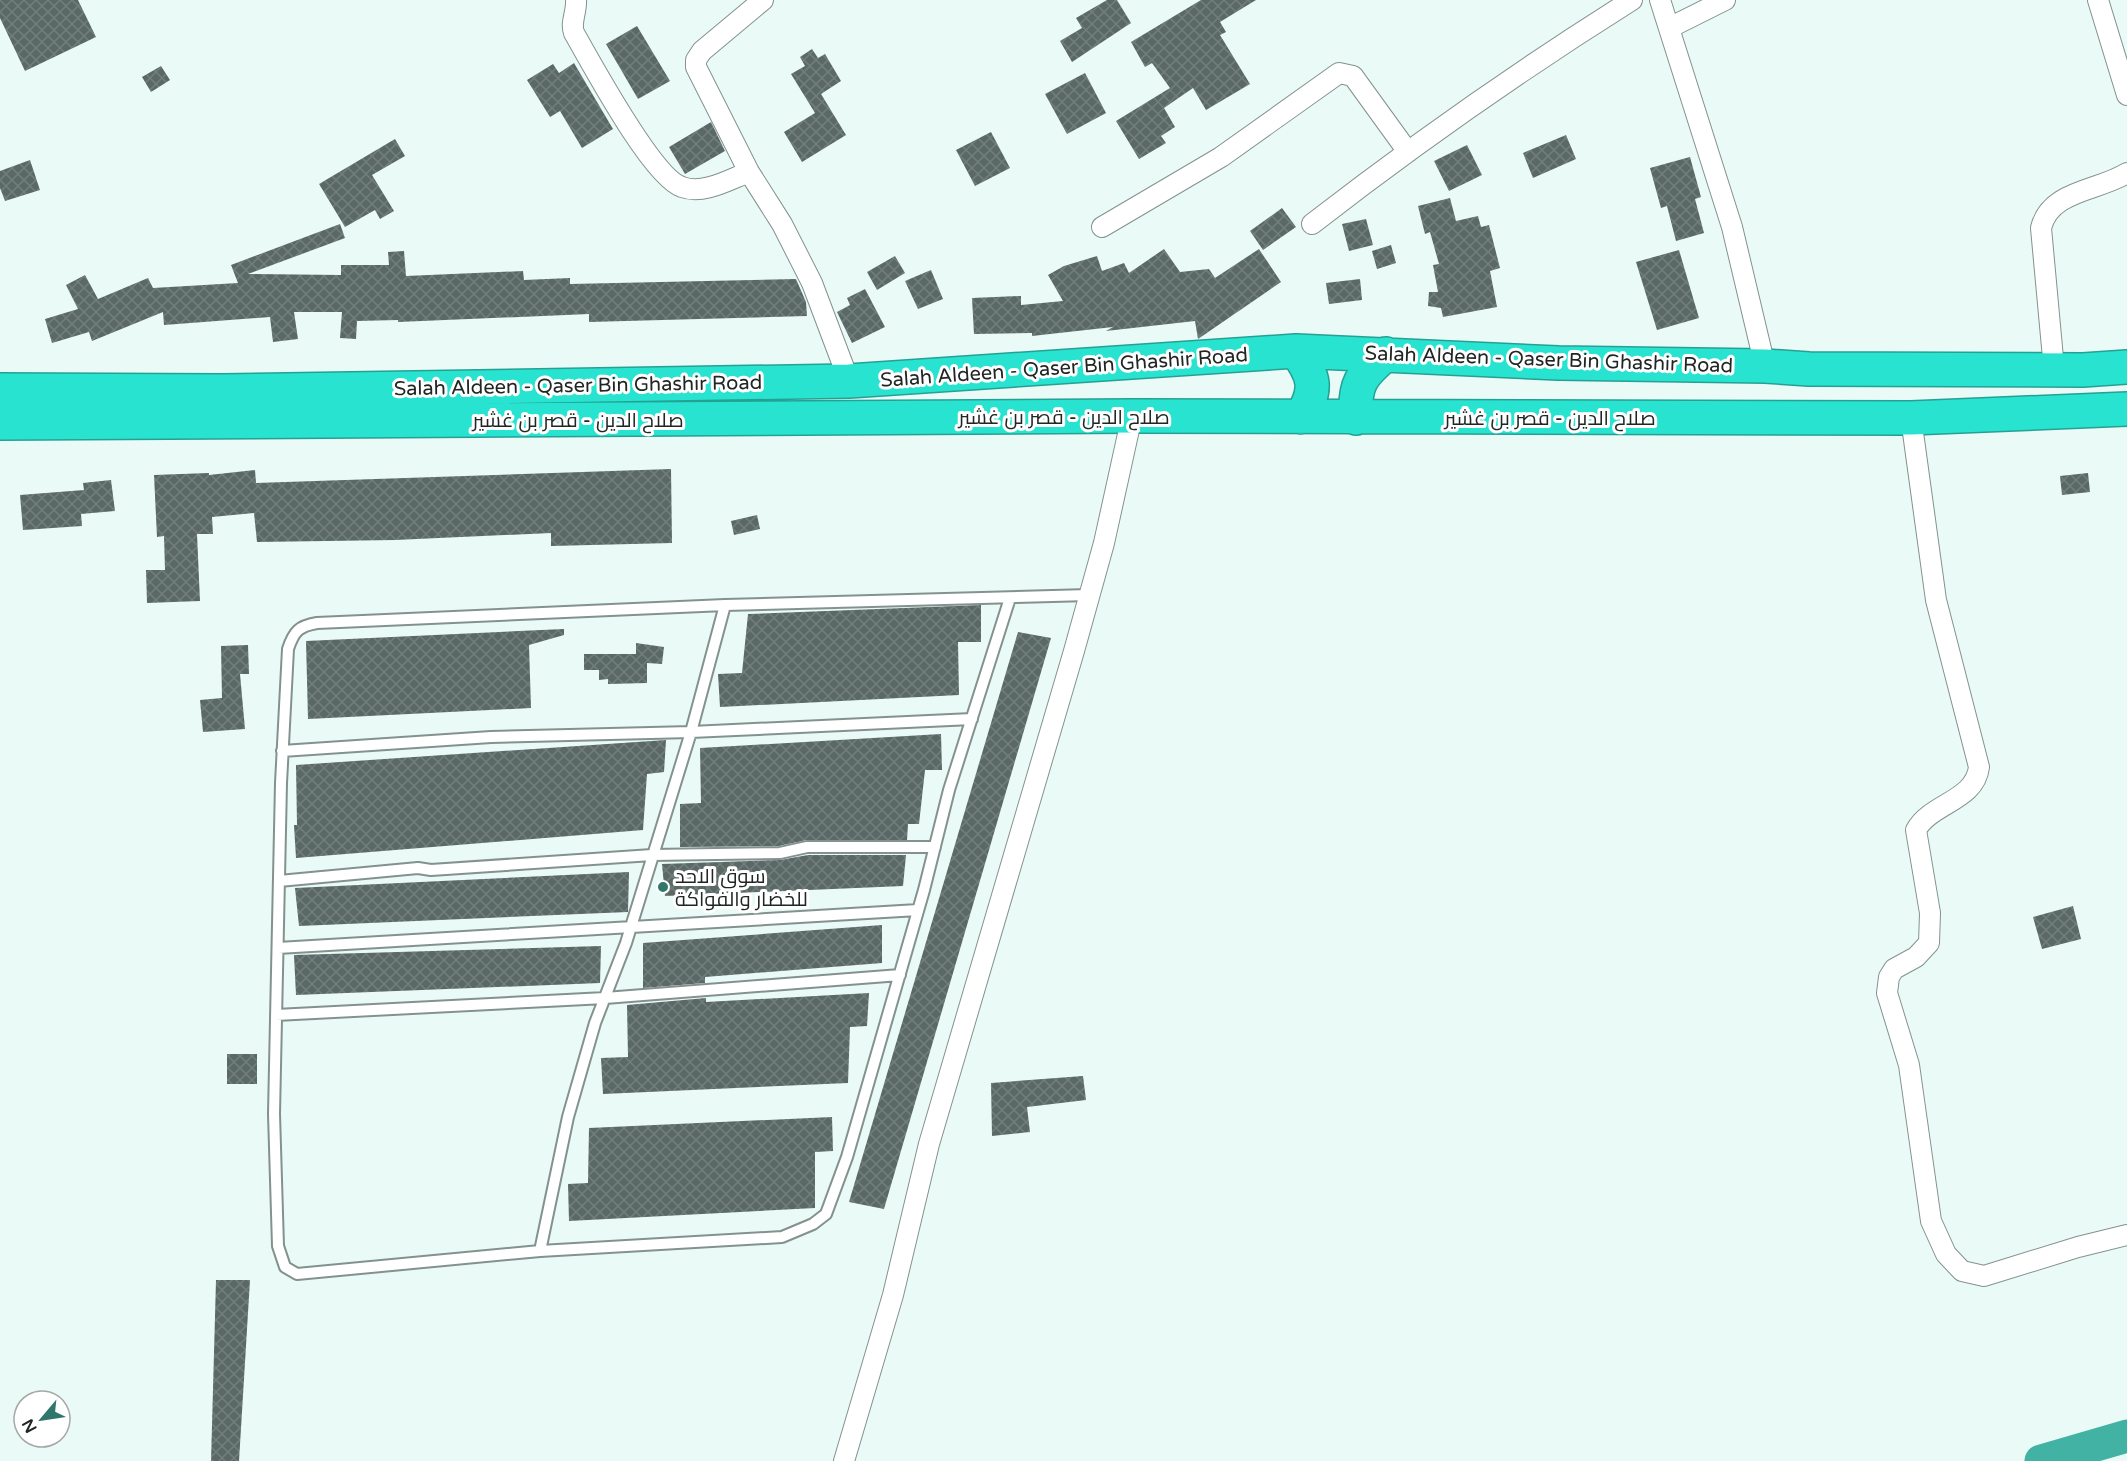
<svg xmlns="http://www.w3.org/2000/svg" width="2127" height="1461" viewBox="0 0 2127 1461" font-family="'Varela Round',Cairo,sans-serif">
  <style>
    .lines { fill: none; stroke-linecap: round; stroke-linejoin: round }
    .river { stroke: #42b2a4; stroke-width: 33 }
    .building { fill: url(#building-cross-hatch) }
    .lane-casing { stroke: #83928f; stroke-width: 14 }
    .street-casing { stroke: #83928f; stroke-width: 22 }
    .highway-casing { stroke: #25a194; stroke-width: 36 }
    .lane { stroke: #fff; stroke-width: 10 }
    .street { stroke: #fff; stroke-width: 20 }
    .highway { stroke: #28e3d0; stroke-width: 33 }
    .poi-dot { fill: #2f766c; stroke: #fff; stroke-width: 2 }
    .labels { text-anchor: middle; stroke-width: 6; stroke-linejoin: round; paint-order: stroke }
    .street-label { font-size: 20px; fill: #202624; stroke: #fff }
    .poi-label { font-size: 20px; fill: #202624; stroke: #fff; text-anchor: start }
  </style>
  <defs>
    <pattern id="building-cross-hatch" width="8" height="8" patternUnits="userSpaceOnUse" patternTransform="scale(1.5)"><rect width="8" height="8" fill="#5b6966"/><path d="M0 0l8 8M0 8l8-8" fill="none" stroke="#737e7c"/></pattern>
  </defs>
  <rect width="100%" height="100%" fill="#eafaf7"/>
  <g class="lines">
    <path class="river" d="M2041,1461L2127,1436"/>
  </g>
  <path class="building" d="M0,0H78L96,37L25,71L0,18Z
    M1107,0H1117L1131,23L1072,62L1060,41L1082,28L1076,18Z
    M1201,0H1256L1220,22L1226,32L1220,35L1250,84L1206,110L1193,88L1164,108L1175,127L1161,136L1166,143L1139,159L1116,121L1170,88L1152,63L1145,67L1131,42Z
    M637,26L670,81L638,99L606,44Z
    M812,49L818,58L825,54L841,81L821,94L846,135L802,162L784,132L815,113L791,74L805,66L800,57Z
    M574,63L613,129L582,148L560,111L550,117L527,80L553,64L559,73Z
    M161,66L170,80L151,92L142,77Z
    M1085,73L1106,113L1067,134L1045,94Z
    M711,122L725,151L685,174L669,147Z
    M991,132L1010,168L975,186L956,150Z
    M1566,135L1576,159L1533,178L1523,153Z
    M395,139L405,156L372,175L394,211L380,219L375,210L345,227L319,184Z
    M1467,145L1482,175L1449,191L1434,161Z
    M1690,157L1701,197L1695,199L1704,233L1676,241L1667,206L1661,208L1650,168Z
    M30,160L40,190L5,201L0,188V171Z
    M1450,198L1456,221L1478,216L1481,227L1489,225L1500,268L1490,271L1497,307L1443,317L1441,308L1428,306L1429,292H1438L1433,265L1439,264L1430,232L1425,234L1418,206Z
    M1282,208L1296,227L1263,250L1250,231Z
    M1366,219L1373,245L1349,251L1342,224Z
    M340,224L345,238L248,274L341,275V265H389L388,252L404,251L406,276L523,271L524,280L570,278V284L796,279L806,302L807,316L589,322V314L398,322V320L357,321L356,339L340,338L342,312H294L298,339L273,342L270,317L164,325L163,312L92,341L89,332L52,343L45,319L78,309L66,285L85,275L98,299L148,278L153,288L238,283L231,265Z
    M1391,245L1396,263L1377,269L1372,251Z
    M1164,249L1180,272L1209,269L1215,278L1259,249L1281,282L1198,339L1195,321L1106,331L1113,327L1032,336V333L974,334L972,298L1021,296V305L1063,301L1048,275L1064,266L1097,256L1102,271L1124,263L1129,273Z
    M1679,250L1699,318L1657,330L1636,262Z
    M895,256L905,273L877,290L867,272Z
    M931,270L943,299L918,309L905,281Z
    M1360,279L1362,300L1329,304L1326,283Z
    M865,289L885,327L852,343L837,312L850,305L847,298Z
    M671,469L672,543L551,546V533L395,540L257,542L254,513L212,517L213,534H197L200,601L147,603L146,570H165L164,536L157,537L154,475L209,473V475L255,470L256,483Z
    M2088,473L2090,492L2062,495L2060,476Z
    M111,480L115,511L81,514L82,526L23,530L20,495L84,490L83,483Z
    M757,515L760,529L734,535L731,521Z
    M981,605V642H958L959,695L720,707L718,674L742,673L748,614Z
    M564,629V635L529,645L531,708L308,719L306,641Z
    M1018,632L1051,638L884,1209L849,1202Z
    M636,643L664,647L662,664L647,663V683L608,684V679L599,680V670H584V654H636Z
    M248,645L249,674H240L245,729L203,732L200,700L222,698L221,646Z
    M941,734L942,770H925L919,824H908L907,840H807L779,846L680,847V804L701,803L700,748Z
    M666,740L664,772L647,774L643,830L296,858L294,825H297L296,765Z
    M808,855H906L903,886L665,896L662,864L780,860Z
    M629,872L628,912L299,926L295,888Z
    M2073,906L2081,939L2042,949L2033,917Z
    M882,925V963L705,977V983L643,988V943Z
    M601,946L600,983L296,995L294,955Z
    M869,993L867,1026L850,1027L848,1083L603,1094L601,1058L628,1057L627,1005L706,998V1002Z
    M227,1054H257V1084H227Z
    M1083,1076L1086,1100L1027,1107L1030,1132L992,1136L991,1083Z
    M832,1117L833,1151L815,1152V1208L569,1221L568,1184L588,1183L589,1128Z
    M216,1280H250L239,1461H211Z"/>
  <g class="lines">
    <defs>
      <path id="lane" d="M725,605L317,623C299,626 294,631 288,649L281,783L274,1114L278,1246L285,1267L297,1274L540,1251L782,1237L813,1224L826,1214L847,1157L924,890L949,790L1010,598
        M282,751L491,737L691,732L972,719
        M279,881L418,868L431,870L652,855L780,853L807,847H935
        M278,948L918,910
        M276,1015L605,998L900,975
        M540,1251L568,1117L595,1023L626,943L691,732L725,605L1089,595"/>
      <path id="street" d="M576,0C577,12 570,22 574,33C592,64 652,177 682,187C704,195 730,179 749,172
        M763,0L702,51L696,60V67L749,172L782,224L812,283L849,381
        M1660,0L1732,227L1765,366
        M2098,0L2127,95
        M1669,28L1725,0
        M1312,224C1415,144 1522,69 1632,0
        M1102,227L1221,157L1339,73L1353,76L1408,152
        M2054,369L2041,228C2050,190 2099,191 2127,173
        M1911,418L1936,600L1979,767C1975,801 1931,803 1916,830L1930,913L1929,943L1916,957L1894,969L1889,977L1887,993L1909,1065L1931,1221L1946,1254L1962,1271L1984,1276L2078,1247L2127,1235
        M844,1461L893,1295L929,1144L1074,651L1104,543L1132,416"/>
      <path id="highway" d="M1296,351C1315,376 1318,390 1301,417
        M0,390L222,391L849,381L1296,351L1558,363L1765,366L1809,369L2083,370L2127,367
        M1356,418C1354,384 1361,375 1386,354
        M0,423L1132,416L1911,418L2127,409"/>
    </defs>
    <use href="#lane" class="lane-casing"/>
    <use href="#street" class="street-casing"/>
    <use href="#highway" class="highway-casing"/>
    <use href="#lane" class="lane"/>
    <use href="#street" class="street"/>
    <use href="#highway" class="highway"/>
  </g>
  <circle class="poi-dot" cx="663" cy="887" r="6"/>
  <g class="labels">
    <g class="street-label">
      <text transform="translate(1549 359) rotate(2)" y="7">Salah Aldeen - Qaser Bin Ghashir Road</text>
      <text transform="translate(1064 367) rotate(-4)" y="7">Salah Aldeen - Qaser Bin Ghashir Road</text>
      <text transform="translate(578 385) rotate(-1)" y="7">Salah Aldeen - Qaser Bin Ghashir Road</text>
      <text x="1064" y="424">صلاح الدين - قصر بن غشير</text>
      <text x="1550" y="425">صلاح الدين - قصر بن غشير</text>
      <text x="578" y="427">صلاح الدين - قصر بن غشير</text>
    </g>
    <g class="poi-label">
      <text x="675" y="883">سوق الاحد<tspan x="675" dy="23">للخضار والفواكة</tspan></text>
    </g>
  </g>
  <g transform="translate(42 1419) rotate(241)"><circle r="28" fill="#ffffff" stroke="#a6a8a7" stroke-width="1.5"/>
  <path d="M0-4.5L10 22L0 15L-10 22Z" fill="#2f766c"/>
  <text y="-9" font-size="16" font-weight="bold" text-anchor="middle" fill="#202624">N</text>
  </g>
</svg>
